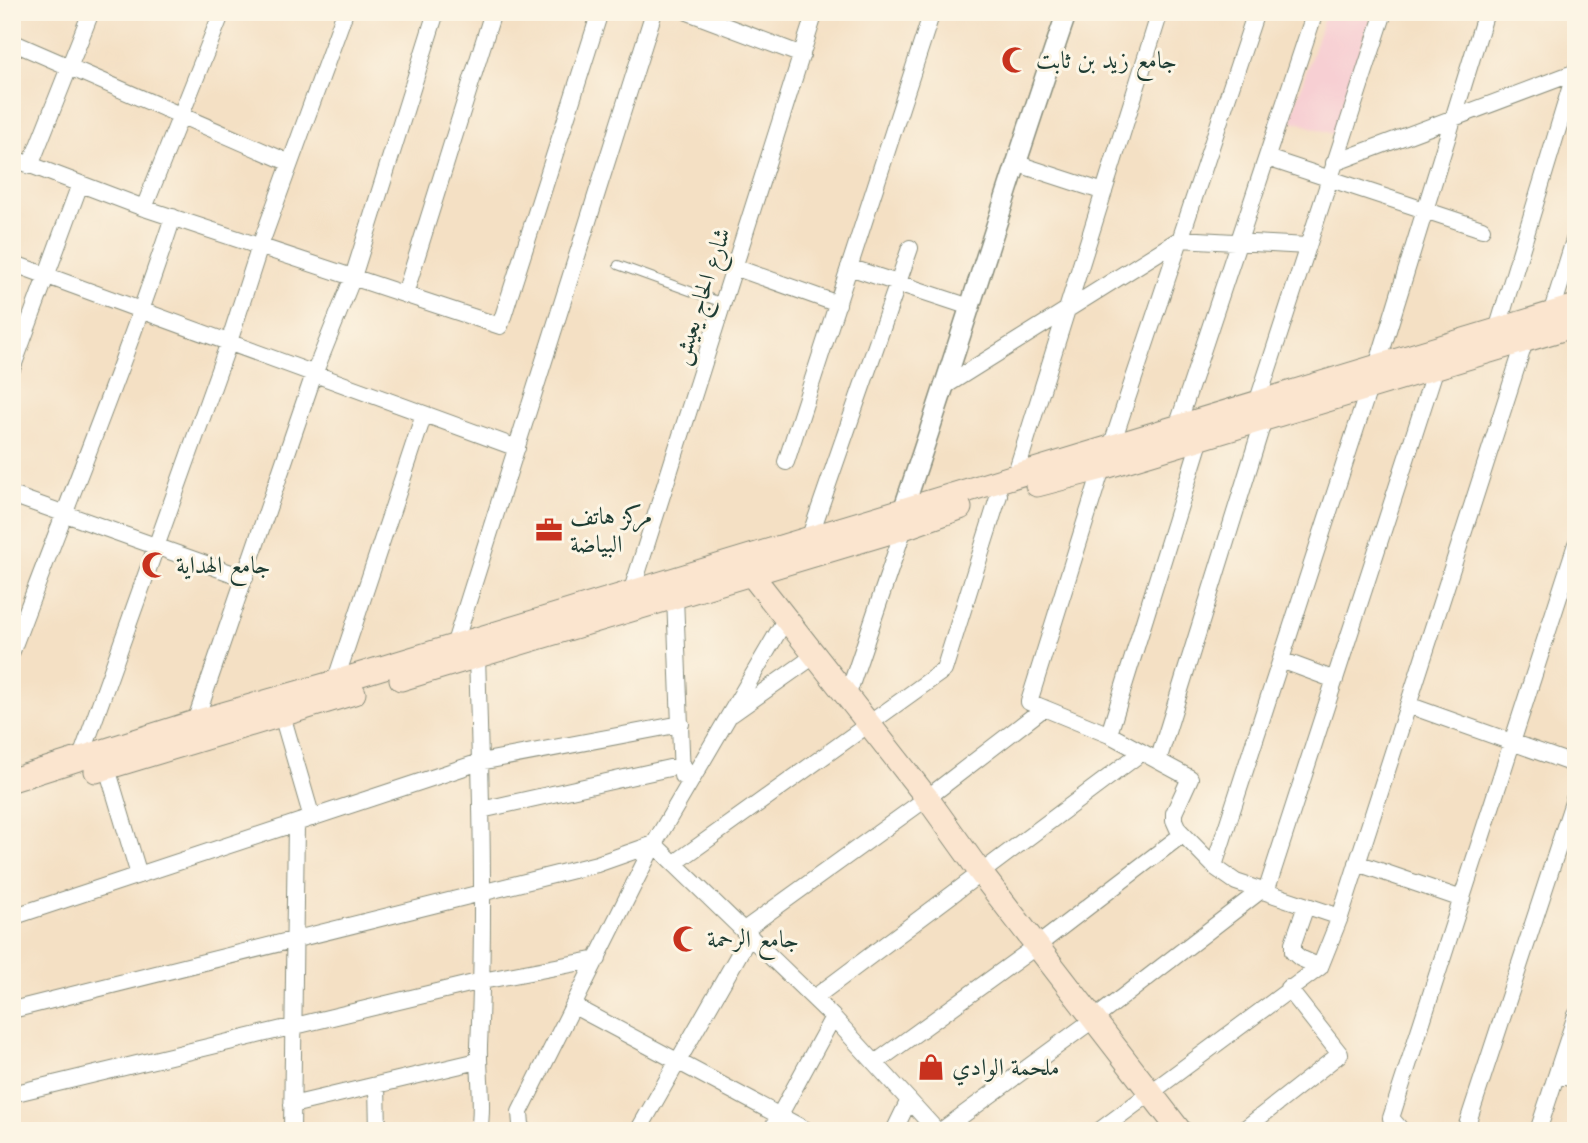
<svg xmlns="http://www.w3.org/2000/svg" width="1588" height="1143" viewBox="0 0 1588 1143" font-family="'Old Standard TT',Amiri,serif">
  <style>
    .built { fill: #f7cfd3 }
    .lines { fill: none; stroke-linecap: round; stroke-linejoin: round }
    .service-casing { stroke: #8a8e7c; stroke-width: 10 }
    .minor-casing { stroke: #8a8e7c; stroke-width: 18 }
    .tertiary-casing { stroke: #8a8e7c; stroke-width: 22 }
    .secondary-casing { stroke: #8a8e7c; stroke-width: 25 }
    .service { stroke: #fff; stroke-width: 8 }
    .minor { stroke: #fff; stroke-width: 16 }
    .tertiary { stroke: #fff; stroke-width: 19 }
    .secondary { stroke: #fbe5cf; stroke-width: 23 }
    .labels { text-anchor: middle; stroke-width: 6; stroke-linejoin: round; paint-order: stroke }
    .poi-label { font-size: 24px; fill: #1f3d34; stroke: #fcf5e5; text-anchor: start }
    .street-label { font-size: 24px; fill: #1f3d34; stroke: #fcf5e5 }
  </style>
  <rect width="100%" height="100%" fill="#fcf5e5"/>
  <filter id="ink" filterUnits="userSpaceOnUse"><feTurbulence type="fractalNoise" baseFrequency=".0143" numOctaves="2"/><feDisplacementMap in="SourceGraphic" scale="14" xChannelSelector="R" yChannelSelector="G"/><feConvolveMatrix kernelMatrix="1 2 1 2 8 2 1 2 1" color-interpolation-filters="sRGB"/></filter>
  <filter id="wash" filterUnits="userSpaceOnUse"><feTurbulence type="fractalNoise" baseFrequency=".00686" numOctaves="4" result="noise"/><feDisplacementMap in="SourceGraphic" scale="28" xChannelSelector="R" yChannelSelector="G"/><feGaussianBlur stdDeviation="1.57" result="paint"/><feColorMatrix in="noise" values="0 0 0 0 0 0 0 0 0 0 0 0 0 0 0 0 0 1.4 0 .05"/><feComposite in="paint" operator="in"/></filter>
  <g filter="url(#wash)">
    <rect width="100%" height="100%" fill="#f4e0c4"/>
    <path class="built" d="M1326,12H1373L1333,134L1290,120Z"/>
  </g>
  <g filter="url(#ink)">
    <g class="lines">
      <defs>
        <path id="service" d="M618,265L723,303"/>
        <path id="minor" d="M688,12L802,55
          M12,42L290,163
          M12,158L144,208L500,326L600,12
          M1267,158L1482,229
          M1015,163L1104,192
          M1334,163L1576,72
          M30,166L91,12
          M144,208L222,12
          M12,263L517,448
          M734,267L838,304
          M849,267L970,307
          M405,294L493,12
          M1551,314L1576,234
          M1497,330L1576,69
          M1377,366L1486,12
          M12,369L80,184
          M945,386L1180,239L1307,246
          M1257,403L1384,12
          M1177,427L1315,12
          M1111,447L1256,12
          M786,462L932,12
          M1102,468L1029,702L1112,736L1190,778L1174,813V820L1178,829L1216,868L1236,882L1340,917
          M1015,476L1160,12
          M12,495L245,578
          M809,539L910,248
          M631,593L815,12
          M675,597L682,776
          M454,646L654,12
          M12,651C66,506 125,364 173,217
          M477,656C481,786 485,916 479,1046C478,1074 484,1103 479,1131
          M1281,660L1335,680
          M335,682L424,414
          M847,697L904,528
          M1408,705L1576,765
          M732,714L814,656
          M282,715L312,818
          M195,722L314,374L353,277L436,12
          M1109,734L1201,438
          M80,760L229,342L260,246L345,12
          M1158,761L1264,419
          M107,768L139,875
          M481,810L683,765
          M675,863L944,670L999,495
          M1357,863L1462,899
          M1214,866L1369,388
          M1266,892L1436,367
          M1306,906L1293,943V952L1300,958L1320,967
          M12,917L480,762L681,724
          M744,930L927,798L1044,708
          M814,998L1142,752
          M574,1006L808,1131
          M12,1010L597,864L654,844L833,1017L937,1131
          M875,1063L1038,945L1183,834
          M1557,1074L1576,1080
          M377,1085L378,1131
          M12,1094L482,981L598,959
          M292,1105L478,1061
          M292,1131L296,823
          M525,1131L521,1125L520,1112L654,844L785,620
          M638,1131L750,935
          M771,1131L833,1017
          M894,1131L909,1100
          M941,1131L1094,1019L1260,891
          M1099,1131L1320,967L1340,917L1525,341
          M1242,1131L1340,1054L1288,988
          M1402,1131L1391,1118L1576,544
          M1465,1131L1576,793
          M1538,1131L1576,1015"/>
        <path id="tertiary" d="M903,510C959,345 1010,177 1067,12"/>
        <path id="secondary" d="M1037,485L1102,468L1576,325
          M751,574L927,798L980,872L1180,1131
          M401,679L904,528L960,508
          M96,771L354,693
          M12,780L195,722L335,682L1576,306"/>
      </defs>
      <use href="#service" class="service-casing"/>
      <use href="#minor" class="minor-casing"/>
      <use href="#tertiary" class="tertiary-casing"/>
      <use href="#secondary" class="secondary-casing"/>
      <use href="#service" class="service"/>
      <use href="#minor" class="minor"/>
      <use href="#tertiary" class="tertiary"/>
      <use href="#secondary" class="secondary"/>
    </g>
  </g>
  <defs>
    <symbol id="mosque-bare" viewBox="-9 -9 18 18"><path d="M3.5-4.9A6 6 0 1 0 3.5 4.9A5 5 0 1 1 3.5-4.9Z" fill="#c8321e" stroke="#fcf5e5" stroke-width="2.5" paint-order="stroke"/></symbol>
    <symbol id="office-bare" viewBox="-9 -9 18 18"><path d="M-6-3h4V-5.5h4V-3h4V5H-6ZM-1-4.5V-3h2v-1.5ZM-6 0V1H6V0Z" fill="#c8321e" stroke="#fcf5e5" stroke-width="2.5" paint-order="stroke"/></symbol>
    <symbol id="shop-bare" viewBox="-9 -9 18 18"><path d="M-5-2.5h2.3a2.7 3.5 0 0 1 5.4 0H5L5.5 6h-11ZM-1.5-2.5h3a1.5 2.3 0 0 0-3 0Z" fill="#c8321e" stroke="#fcf5e5" stroke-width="2.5" paint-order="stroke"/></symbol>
  </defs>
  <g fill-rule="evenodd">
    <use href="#mosque-bare" x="996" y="41" width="38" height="38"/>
    <use href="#office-bare" x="530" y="511" width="38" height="38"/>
    <use href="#mosque-bare" x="136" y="546" width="38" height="38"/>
    <use href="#mosque-bare" x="667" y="920" width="38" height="38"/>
    <use href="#shop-bare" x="912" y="1048" width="38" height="38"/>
  </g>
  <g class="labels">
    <g class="poi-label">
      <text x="1036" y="68">جامع زيد بن ثابت</text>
      <text x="570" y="524">مركز هاتف<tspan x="570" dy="28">البياضة</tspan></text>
      <text x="176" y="573">جامع الهداية</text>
      <text x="707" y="947">جامع الرحمة</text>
      <text x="952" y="1075">ملحمة الوادي</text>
    </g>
    <g class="street-label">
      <text transform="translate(701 296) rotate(-72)" y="8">شارع الحاج يعيش</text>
    </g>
  </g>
  <rect width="1588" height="1143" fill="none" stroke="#fcf5e5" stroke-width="42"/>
</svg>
